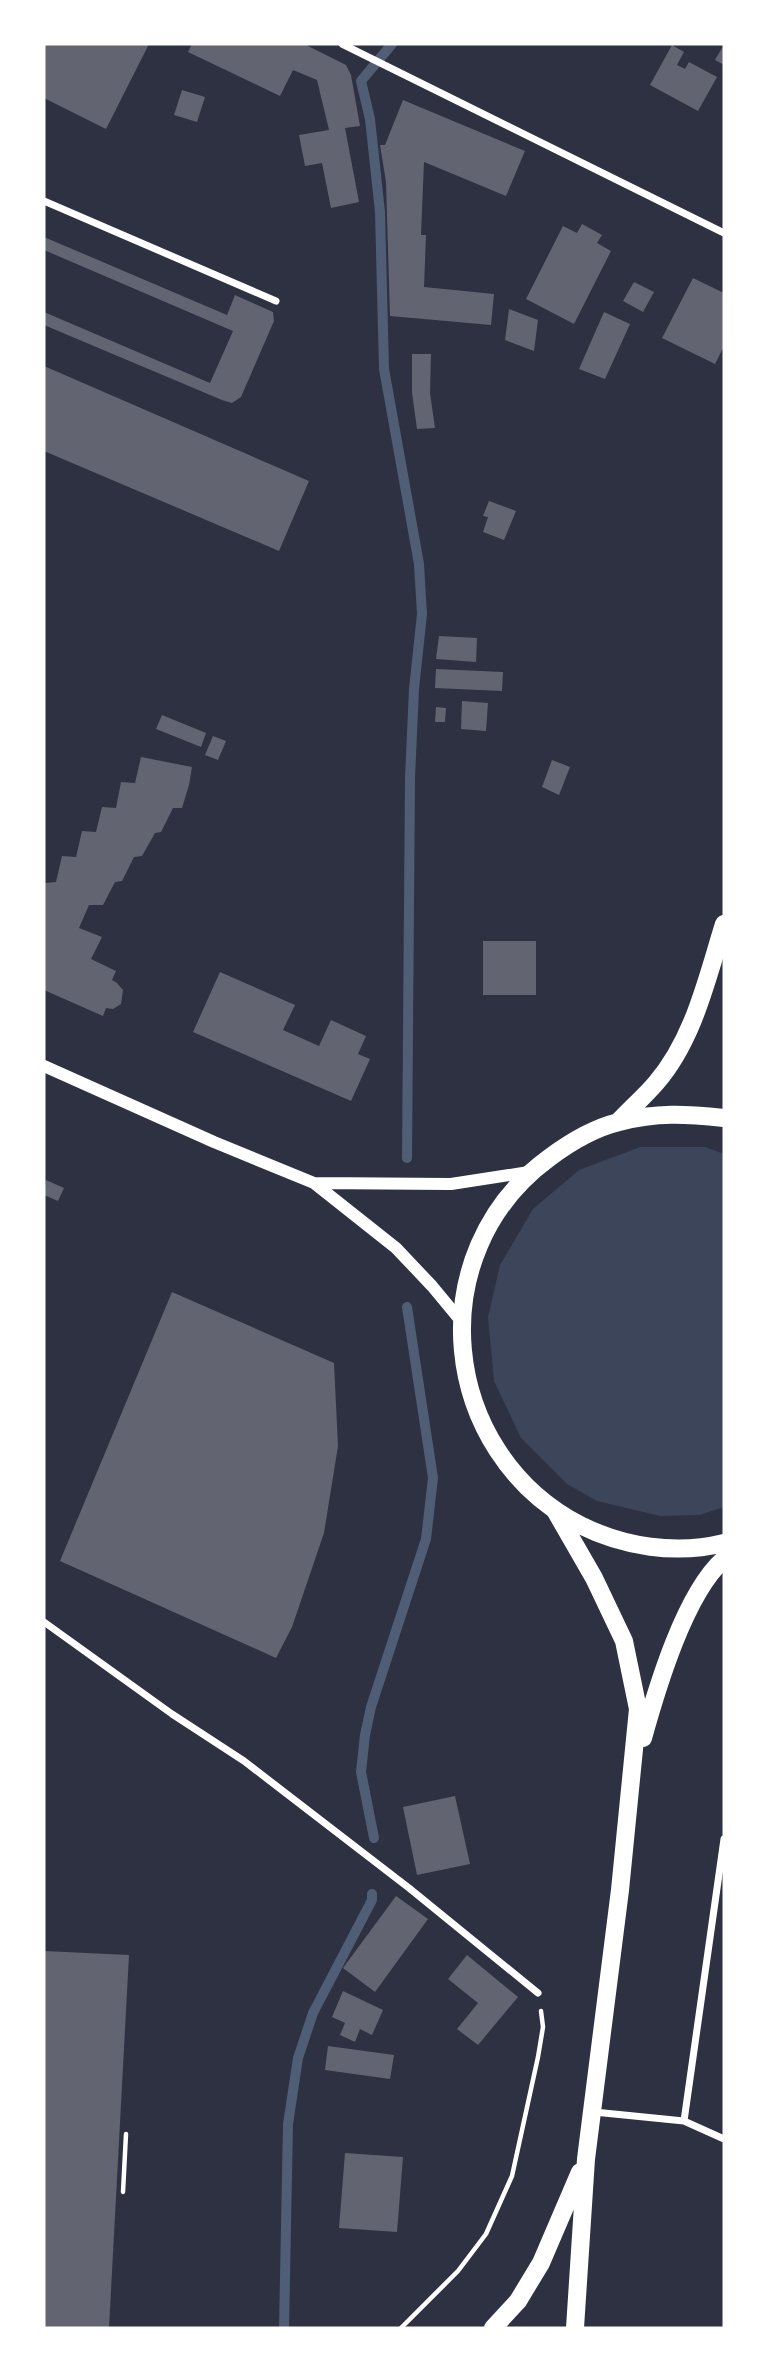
<svg xmlns="http://www.w3.org/2000/svg" width="768" height="2372" viewBox="0 0 768 2372" font-family="'Noto Sans',sans-serif">
  <style>
    .green { fill: #3c4559 }
    .lines { fill: none; stroke-linecap: round; stroke-linejoin: round }
    .stream { stroke: #4f5d75; stroke-width: 10 }
    .building { fill: #626471 }
    .path { stroke: #fff; stroke-width: 4.5 }
    .minor { stroke: #fff; stroke-width: 7 }
    .tertiary { stroke: #fff; stroke-width: 12 }
    .primary { stroke: #fff; stroke-width: 18 }
  </style>
  <rect width="100%" height="100%" fill="#2d3142"/>
  <path class="green" d="M640,1147H705L724,1154V1507L700,1515L660,1516L597,1501L567,1484L521,1438L494,1381L488,1317L500,1265L533,1209L579,1170Z"/>
  <g class="lines">
    <path class="stream" d="M392,44L361,81L370,119L380,212L384,369L419,564L422,614L414,689L410,778L407,1158
      M374,1838L361,1772L365,1735L371,1707L426,1539L433,1478L407,1307
      M284,2328L288,2124L298,2058L313,2013L372,1900V1894"/>
  </g>
  <path class="building" d="M44,44H149L106,129L44,98Z
    M192,44H304L346,65L351,75L360,126L345,128L359,202L331,208L322,163L305,166L299,135L329,130L317,80L293,70L280,96L188,52Z
    M672,45L684,52L677,65L685,69L689,62L717,77L698,111L650,85Z
    M722,48L724,49V65L715,60Z
    M182,90L205,97L197,122L174,115Z
    M403,100L525,151L506,196L424,162L421,235H426L424,287L494,294L491,325L390,316L386,182L380,145H385Z
    M582,224L602,235L597,243L611,251L574,324L526,299L563,226L577,233Z
    M44,237L227,315L235,295L273,312L274,321L241,397L232,403L222,400L44,325V312L210,383L233,331L44,250Z
    M693,278L724,293V346L715,364L662,338Z
    M634,282L654,292L643,312L623,301Z
    M509,309L538,320L534,351L505,340Z
    M604,312L630,324L605,379L579,369Z
    M412,354H431L430,393L435,428L417,429L412,393Z
    M44,366L309,481L279,551L44,451Z
    M489,501L516,511L504,540L483,532L488,517L483,516Z
    M439,636L477,638L476,662L436,659Z
    M436,669L503,672L502,691L435,688Z
    M462,701L488,703L486,731L461,729Z
    M436,707L446,708L445,722H435Z
    M162,715L206,733L201,747L156,729Z
    M213,736L226,741L218,760L205,755Z
    M141,757L192,767L189,785L182,808H173L161,832L155,833L142,856L134,857L122,881L115,882L103,905H89L79,928L102,937L91,959L116,971L112,980L117,983L123,990L121,1004L113,1009L106,1008L103,1016L44,990V883L56,882L62,856L76,857L82,831L96,832L102,807L116,808L121,782L135,783Z
    M552,760L570,767L559,795L542,787Z
    M483,941H536V995H483Z
    M220,972L295,1005L283,1030L319,1046L331,1020L366,1036L358,1054L370,1059L351,1101L193,1032Z
    M46,1180L64,1188L58,1201L44,1195Z
    M172,1292L334,1363L338,1446L324,1533L292,1627L276,1658L60,1561Z
    M455,1796L470,1864L417,1875L403,1807Z
    M396,1896L428,1919L375,1992L343,1968Z
    M44,1951L129,1955L109,2328H44Z
    M467,1955L518,1997L478,2045L457,2029L478,2003L448,1979Z
    M343,1991L383,2010L372,2035L360,2029L355,2042L340,2035L345,2023L332,2017Z
    M328,2046L394,2055L390,2079L325,2070Z
    M345,2153L403,2157L397,2232L339,2228Z"/>
  <g class="lines">
    <path class="path" d="M123,2192L126,2134
      M401,2328L458,2271L486,2234L512,2176L538,2057L543,2027L541,2011"/>
    <path class="minor" d="M342,44L724,233
      M44,201L276,301
      M44,1622L172,1714L244,1761L409,1888L538,1993
      M594,2112L684,2121L724,2139
      M684,2121L724,1839"/>
    <path class="tertiary" d="M44,1066L214,1142L314,1183L396,1248L432,1286L461,1321
      M314,1183L451,1184L529,1172"/>
    <path class="primary" d="M724,1118C686,1114 657,1112 619,1122C594,1128 569,1143 549,1158C419,1253 439,1452 580,1525C624,1547 676,1555 724,1543
      M618,1122C630,1109 644,1097 656,1083C694,1039 707,978 724,924
      M556,1512L594,1578L624,1641L638,1709L620,1890L586,2159L575,2328
      M643,1738C657,1688 685,1593 724,1559
      M493,2328L518,2301L541,2263L580,2172"/>
  </g>
  <rect width="768" height="2372" fill="none" stroke="#ffffff" stroke-width="91"/>
</svg>
